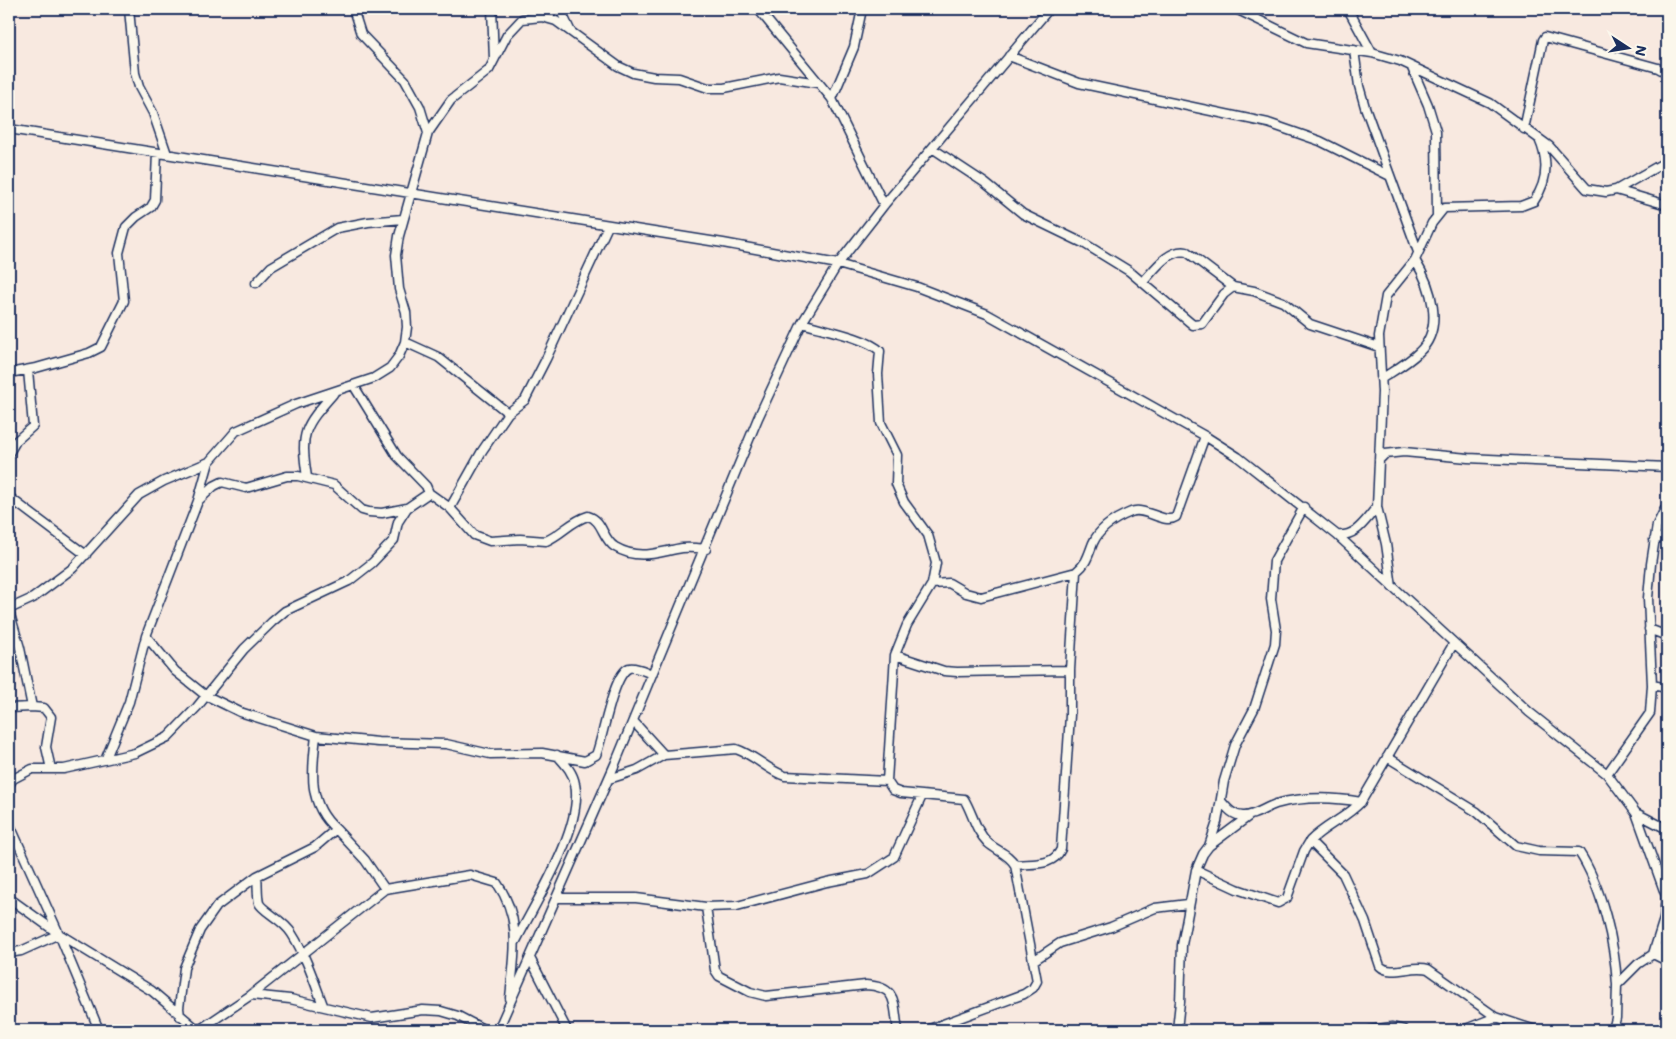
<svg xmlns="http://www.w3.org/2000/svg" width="1676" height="1039" viewBox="0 0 1676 1039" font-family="Mali,sans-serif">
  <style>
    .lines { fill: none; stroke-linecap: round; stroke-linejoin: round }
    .minor-casing { stroke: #1b2f5e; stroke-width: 11 }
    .minor { stroke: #fbf7ec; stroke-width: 8 }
  </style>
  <rect width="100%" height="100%" fill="#f8e9e0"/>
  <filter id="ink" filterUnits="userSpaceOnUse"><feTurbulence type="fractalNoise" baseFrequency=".02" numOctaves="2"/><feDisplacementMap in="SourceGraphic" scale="10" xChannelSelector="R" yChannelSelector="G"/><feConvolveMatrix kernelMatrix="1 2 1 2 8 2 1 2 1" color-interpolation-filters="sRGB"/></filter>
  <g filter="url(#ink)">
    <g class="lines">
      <defs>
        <path id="minor" d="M129,9L135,73L139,87L153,113L167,154
          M353,9L361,34L405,80L420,107L428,133
          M492,9L494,59
          M560,9L570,30
          M758,9L832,99L884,205
          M1236,9L1306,43L1372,53L1400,61L1490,103L1549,146L1587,189L1606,192L1616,190L1667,205
          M1348,9L1372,53
          M1354,50L1359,86L1365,107L1418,252
          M1009,56L1079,83L1268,123L1320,141L1390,176
          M1412,68L1428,105L1436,131L1437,215
          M832,99L854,47L862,9
          M9,129L723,243L838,264L917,287L987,314L1205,436L1238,457L1337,535L1529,712L1607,774L1636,813L1667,899
          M1524,129L1543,40L1545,37L1658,68L1667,73
          M932,148L985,183L1023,214L1085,244L1129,271L1193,325L1202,324L1224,294L1233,287L1254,291L1283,302L1310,324L1379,347
          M1616,190L1667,161
          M1143,282C1154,270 1169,248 1187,252L1233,287
          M256,283L271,267L337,228L368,222L403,219
          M802,323C821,329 868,338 880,351L878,374L881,423L897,455L896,484L904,502L928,535L936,563L932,584L907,625L895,655L887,781
          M405,342L438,357L508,413
          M9,373L36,368L89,353L101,347L124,301L119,253L126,227L136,217L151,207L155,200L157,153
          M1381,379C1393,371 1408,363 1419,352C1445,328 1431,286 1415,260
          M354,386L397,456L426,486L429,493L450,508L474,535L490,541L520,539L546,541C562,534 571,521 588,516C603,520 602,539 615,547C639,561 658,552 682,548C690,547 698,548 706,549
          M9,453L16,441L33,426L28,370
          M1379,460L1385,454L1404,452L1468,458L1667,467
          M209,462L236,431L296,404L374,378L390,368L399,356L405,342L407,327L406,312L399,289L396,255L399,236L428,133L451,100L489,70L507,35L522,19L542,17L556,21L618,66L633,73L654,77L679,78L708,88H724L779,77L818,83
          M307,477C300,432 304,427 333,394
          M9,497L86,555
          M199,500L214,486L222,482L246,488L287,476H298L334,485L362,510L369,512L382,513L407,508
          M450,508L482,451L508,413L525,400L546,359L608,226
          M1659,521L1667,528
          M1337,535C1357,537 1365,520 1377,507
          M1654,540L1667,536
          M932,584L949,583L966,593L981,597L1076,572C1087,563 1088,556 1093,543C1100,527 1116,518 1131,512C1145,506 1164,525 1176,517L1205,436
          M1392,587L1386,544L1377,507L1382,392L1379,336L1386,296L1415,260L1432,223L1444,208L1521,206L1534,201C1548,181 1549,161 1539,139
          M9,609L33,598L73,568L139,495L164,481L209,462L198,501L146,636L175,671L205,695L240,712L316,736L378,742L446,744L490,754L542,753L585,761L596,755C603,738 613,674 629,668C636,666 646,672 652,674
          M9,611L20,648L32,707L44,708L51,717L46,747L51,769
          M1649,629L1667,636
          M1454,643L1361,802C1346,818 1326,825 1310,841L1343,874L1365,921L1380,966C1391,977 1413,964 1428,969L1496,1017L1535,1030
          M895,655L944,671L957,672L1070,670L1076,572
          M1652,685L1667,688
          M9,708L32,707
          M633,721L664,755
          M1387,757L1477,812L1516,846L1539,851L1579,852C1602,887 1615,944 1617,985
          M106,758L129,702L146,636
          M1607,774L1650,713L1652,685L1648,598L1651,564L1657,525L1667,505
          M609,779L637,770L664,755L736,749C755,755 767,770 785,776L887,781L893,790L901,793L964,799C973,814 975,830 988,843C997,851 1009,854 1015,865L1037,981L1033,988L1024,994L927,1030
          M9,785L13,779L32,769H64L135,753L168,737L197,707L244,649L272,622L285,611L349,581L372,563L394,540L398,522L407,508L429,493
          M1221,801C1227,808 1233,816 1243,816C1253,817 1266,807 1276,804C1305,796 1332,797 1361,802
          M1636,813L1667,829
          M9,823L59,934L99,1030
          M336,829L365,860L385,889L470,875L497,883C523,921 514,955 510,998
          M1209,846L1249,816
          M1015,865C1033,863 1053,867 1061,849L1070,715V670
          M1196,870L1237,889L1278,903L1287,898L1304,851L1310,841
          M257,876C258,884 257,895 259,903C262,911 284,920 292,934C306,956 314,981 323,1005
          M9,898L59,934L152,991L198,1030
          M556,898H636L706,907L737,906L827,882L868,874L894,857L922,796
          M706,907L715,970L719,976L750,992L766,996L866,985C899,987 893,1004 898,1030
          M516,941C535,903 584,827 575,784C573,772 565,764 557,755
          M9,953L21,951L59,934
          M1653,954L1664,919L1666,897
          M1653,954L1667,961
          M530,958L567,1030
          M1033,961L1060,943L1111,927L1155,908L1188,904
          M251,995L290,999L372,1018L423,1010L441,1011L458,1016L485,1030
          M180,1016L179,1008L184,968L200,930L217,906L257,876L315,847L336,829C307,804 312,770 316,736
          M199,1030L251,995L385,889
          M498,1030L615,764L758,418L802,323L838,264L884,205L1049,9
          M1177,1030L1180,1002L1182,945L1196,870L1203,854L1209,846L1217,822L1224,781L1235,745L1254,709L1275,644L1276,630L1271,599L1274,561L1304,507
          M1371,1030L1392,1027L1404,1030
          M1463,1030L1496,1017
          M1613,1030L1616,1018L1617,985L1638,964L1667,945"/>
      </defs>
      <use href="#minor" class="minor-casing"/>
      <use href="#minor" class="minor"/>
    </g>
  </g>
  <rect width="1676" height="1039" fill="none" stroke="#fbf7ec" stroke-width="30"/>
  <rect x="15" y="15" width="1646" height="1009" fill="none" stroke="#1b2f5e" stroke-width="2" filter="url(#ink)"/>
  <g transform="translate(1628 48) rotate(102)" stroke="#fbf7ec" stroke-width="4" paint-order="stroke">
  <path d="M0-4L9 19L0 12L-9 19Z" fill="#1b2f5e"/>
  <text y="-8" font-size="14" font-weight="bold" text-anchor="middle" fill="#1b2f5e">N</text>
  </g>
</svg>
